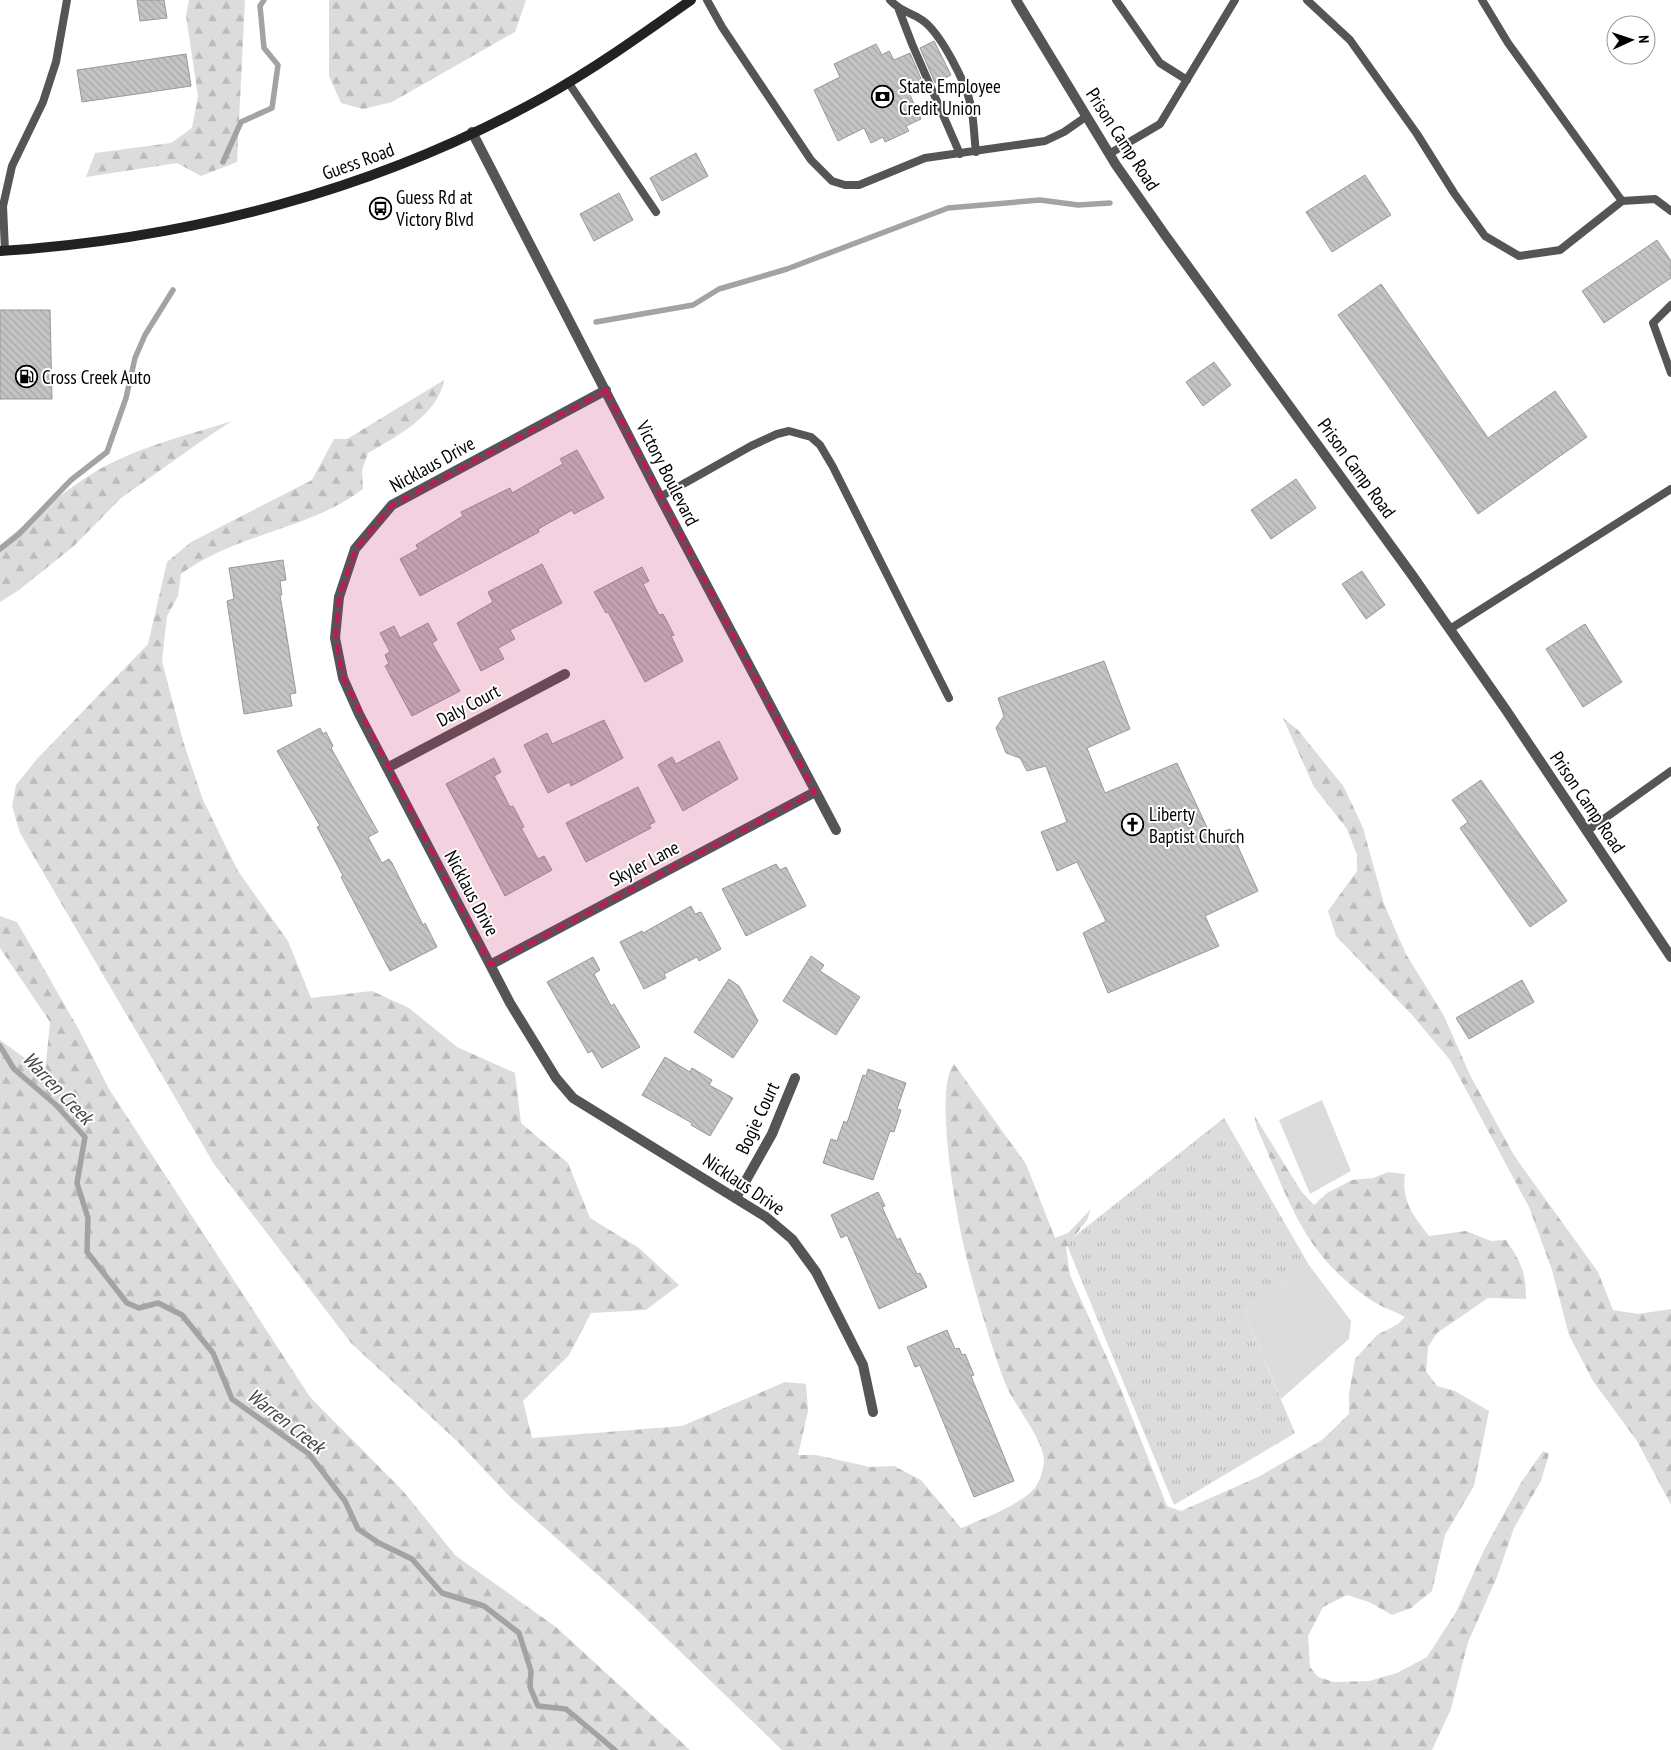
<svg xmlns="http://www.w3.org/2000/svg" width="1671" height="1750" viewBox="0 0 1671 1750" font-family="'PT Sans Narrow',sans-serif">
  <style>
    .grass { fill: url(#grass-tufts) }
    .forest { fill: url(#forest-firs) }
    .park { fill: #dcdcdc }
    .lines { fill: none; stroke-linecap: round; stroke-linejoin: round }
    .stream { stroke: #a3a3a3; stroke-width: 5.5 }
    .building { fill: url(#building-back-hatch); stroke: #999 }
    .service { stroke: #555; stroke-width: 8 }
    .minor { stroke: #555; stroke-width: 10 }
    .secondary { stroke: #222; stroke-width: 10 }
    .marked { fill: #c2185b; fill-opacity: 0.2; stroke: #c2185b; stroke-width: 4; stroke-dasharray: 10 6; stroke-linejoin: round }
    .labels { text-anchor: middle; stroke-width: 4; stroke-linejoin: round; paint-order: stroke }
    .poi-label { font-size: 19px; fill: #000; stroke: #fff; text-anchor: start }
    .street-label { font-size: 19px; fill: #000; stroke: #fff }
    .water-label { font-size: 20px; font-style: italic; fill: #444; stroke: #fff }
  </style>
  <defs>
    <pattern id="grass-tufts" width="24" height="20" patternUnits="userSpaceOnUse" patternTransform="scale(1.25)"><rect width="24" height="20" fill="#dcdcdc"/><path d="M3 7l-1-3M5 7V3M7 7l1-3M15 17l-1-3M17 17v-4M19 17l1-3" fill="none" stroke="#bbb"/></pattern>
    <pattern id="forest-firs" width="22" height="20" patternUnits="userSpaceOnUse" patternTransform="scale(1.25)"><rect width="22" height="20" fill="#dcdcdc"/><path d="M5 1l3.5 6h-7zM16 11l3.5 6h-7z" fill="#bbb"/></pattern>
    <pattern id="building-back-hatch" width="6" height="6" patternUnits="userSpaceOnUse" patternTransform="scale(1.25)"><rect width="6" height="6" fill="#c4c4c4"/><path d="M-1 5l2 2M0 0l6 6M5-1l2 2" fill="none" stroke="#a7a7a7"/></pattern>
  </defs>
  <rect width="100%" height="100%" fill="#fff"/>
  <path class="grass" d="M1224,1118L1309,1265L1244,1312L1295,1433L1174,1505L1066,1243Z"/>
  <path class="forest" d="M189,0H245L237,162L201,176L177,163L86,177L95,153L171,143L192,128L198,96L186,16Z
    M329,0H526L515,32L392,102L363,109L341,103L329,76Z
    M444,380C438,415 396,437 368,453L362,470L363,489C309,530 236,533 181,574L178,596L167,616L162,661L183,741L203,800L238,871L288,941L311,998L372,991L409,1008L457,1047L515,1073L521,1123L568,1163L590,1218L639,1248L679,1285L646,1310L591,1313L569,1355L523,1401L532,1438L682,1426L785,1382L806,1384L808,1411L798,1455H816L870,1467L894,1466L921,1480L961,1528C978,1521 1027,1502 1036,1486C1040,1481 1044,1467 1044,1461C1044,1439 1013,1404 1005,1383C989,1339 972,1284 962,1238C955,1205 934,1088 954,1064L1026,1164L1055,1238L1068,1233L1091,1209L1087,1220L1066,1247L1070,1275L1120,1387L1167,1506L1181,1511L1258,1477L1322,1440L1349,1414V1394L1355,1359L1377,1335L1398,1324L1405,1317C1395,1311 1383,1308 1374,1302C1303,1256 1289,1200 1257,1128L1254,1115L1301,1191L1314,1205L1327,1193L1352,1180L1373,1178L1388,1172L1405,1174C1401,1202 1414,1216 1429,1236L1466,1231L1491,1241L1506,1240C1521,1262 1526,1272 1526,1299L1488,1298L1437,1333L1428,1347L1426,1371L1437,1386L1455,1391L1489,1411L1474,1486L1445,1535L1432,1591L1411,1608L1392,1615L1369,1602L1347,1595L1323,1607L1308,1636L1310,1667L1318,1677L1334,1682L1369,1681L1397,1673L1427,1657L1456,1612L1485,1548L1522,1481L1543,1451L1549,1454L1541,1481L1514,1528L1497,1577L1468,1642L1451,1709L1432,1750H782L634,1607L511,1498L458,1442L351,1343L214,1164L20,833L12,806L16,785L37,759L148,644L167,562L191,542L312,480L334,439H347Z
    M232,421L203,440L121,498L74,546L19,590L0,602V545C32,519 64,490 100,469C141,446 188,435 232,421Z
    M1283,718L1298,730L1344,787L1363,828L1384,904L1406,954L1444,1016L1470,1075L1515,1157L1598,1272L1613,1310L1638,1314L1671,1309V1505L1637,1441L1593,1381L1569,1335L1552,1270L1529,1207L1450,1060L1412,1015L1336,936L1328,911L1357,871V855L1347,829L1314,787Z
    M0,916L17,922L79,1030L109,1089L310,1397L403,1491L456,1556L556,1627L690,1750H0V1040L45,1073L50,1022L0,948Z"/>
  <path class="park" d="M1322,1100L1351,1171L1310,1194L1279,1120Z
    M1309,1265L1351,1321L1349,1339L1281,1399L1244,1312Z"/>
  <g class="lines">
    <path class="stream" d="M223,162L241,122L272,108L278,65L264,48L260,6L264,0
      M596,322L693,305L719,289L787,269L948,208L1040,200L1078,205L1110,203
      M0,549L19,534L71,480L107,452L126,398L135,358L145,335L173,290
      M0,1046L14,1069L56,1105L85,1137L77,1183L88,1218L87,1252L127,1303L139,1308L158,1303L182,1315L213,1353L232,1399L309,1454L345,1501L358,1529L379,1543L412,1559L442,1593L484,1606L519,1633L531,1671L530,1687L538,1706L566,1709L615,1750"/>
  </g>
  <path class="building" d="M137,0H164L167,18L140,21Z
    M934,41L951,75L935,83L920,48Z
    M876,44L882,55L889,51L894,60L910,53L925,88L910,95L921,119L906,126L909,131L885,142L883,137L871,143L864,128L838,141L814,90L840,77L834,64Z
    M186,54L191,86L82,102L77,70Z
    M696,153L708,176L662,201L650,178Z
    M1365,175L1391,215L1332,252L1306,212Z
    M619,193L633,220L594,241L580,214Z
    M1657,240L1671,261V278L1604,323L1582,291Z
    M1381,284L1488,438L1555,391L1587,437L1478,514L1338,315Z
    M0,310H50L52,399H0Z
    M1214,362L1231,385L1203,406L1186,382Z
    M577,450L604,498L574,514L572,510L538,529L539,532L420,596L400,559L418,549L416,545L463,516L461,512L510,488L512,493L563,464L560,459Z
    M1296,479L1316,508L1271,539L1251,510Z
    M283,560L286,580L280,581L282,595H280L296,693L290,694L292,706L244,714L227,601L234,599L229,568Z
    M542,564L562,603L510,630L515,639L498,648L504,659L481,671L457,623L493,602L488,592Z
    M642,567L649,581L643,584L659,615L663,614L674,635L671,636L683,661L645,682L608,612L606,613L594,592Z
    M1362,571L1385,605L1366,619L1342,584Z
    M428,623L437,640L432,643L460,691L412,716L385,666L389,664L385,655L390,652L380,633L394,626L400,638Z
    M1585,624L1622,682L1583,707L1546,649Z
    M1104,661L1130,729L1087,748L1105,793L1177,763L1211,836L1230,829L1258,891L1205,916L1219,946L1108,993L1083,933L1106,921L1077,862L1057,871L1041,832L1067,822L1046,766L1027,771L1020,758L1006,753L996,728L1004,716L998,698Z
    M604,720L623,758L571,786L569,782L548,793L524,745L547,733L552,744Z
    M320,728L323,734L326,732L333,746L331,748L378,832L368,837L382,863L389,859L392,863L423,925L425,923L437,947L390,971L341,877L343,876L317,827L320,826L277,751Z
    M719,741L738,779L683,811L658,765L672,757L676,764Z
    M494,758L501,772L494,776L510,807L513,806L524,827L521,828L538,859L544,856L552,870L505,896L446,784Z
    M1481,780L1567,901L1530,927L1460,828L1468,822L1452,800Z
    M638,787L655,822L649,825L651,828L586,862L566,823Z
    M776,864L780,870L786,867L806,906L746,936L722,889Z
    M691,906L695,914L701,912L721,949L699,961L697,957L664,974L666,978L644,989L620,942L642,931L643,933Z
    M811,956L824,965L820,971L860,997L836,1035L783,1001Z
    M593,957L600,970L594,974L611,1006L614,1004L640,1047L602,1068L592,1051L588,1053L547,982Z
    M729,979L739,986L758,1021L733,1058L694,1032Z
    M1522,980L1534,1002L1469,1039L1456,1018Z
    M665,1057L690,1072L692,1068L712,1080L709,1085L733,1098L710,1136L691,1125L692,1123L642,1095Z
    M868,1069L906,1083L897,1109L901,1110L894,1132L890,1131L873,1180L823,1163L831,1139L837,1141L844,1121L847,1123L863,1075L866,1076Z
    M878,1192L885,1206L882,1207L897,1240L900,1238L917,1274L920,1273L927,1287L879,1309L847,1235L841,1238L831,1215Z
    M947,1330L955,1349L959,1348L962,1355L965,1354L974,1375L971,1376L1014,1481L974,1497L920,1365L915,1367L907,1347Z"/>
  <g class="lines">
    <path class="service" d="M707,0L722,27L811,160L832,181L845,185H859L925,158L1045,141L1064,132L1087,116
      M890,0C902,13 909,11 922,20C941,33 966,83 971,106C974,121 974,137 976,152
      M1116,0L1160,63L1187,80
      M1307,0L1350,40L1417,134L1454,193L1485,236L1519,256L1560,250L1622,201L1655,199L1671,211
      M1482,0L1508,43L1622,201
      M899,10L912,44L960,154
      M568,82L656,212
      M1109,154L1160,124L1235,0
      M5,251L3,206L12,166L43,102L56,62L67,0
      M1671,305L1653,323L1671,373
      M660,497L751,446L777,434L789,431L811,437L820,445L833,467L949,698
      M1450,629L1671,489
      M1587,831L1671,771"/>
    <path class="minor" d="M1016,0L1116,165L1165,235L1412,575L1506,710L1671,957
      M472,132L660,497L836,830
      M606,390L392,505L355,549L339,597L335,638L343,678L359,714L510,1003L556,1078L573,1098L766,1217L792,1239L816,1272L863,1365L873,1412
      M387,768L565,674
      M490,965L815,792
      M736,1198L772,1134L795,1078"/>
    <path class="secondary" d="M0,251C189,239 376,190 542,98C594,69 643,34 691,0"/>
  </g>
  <path class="marked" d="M606,390L815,792L490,965L343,678L335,638L339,597L355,549L392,505Z"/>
  <defs>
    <symbol id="bank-ring" viewBox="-11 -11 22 22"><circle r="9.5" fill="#fff" stroke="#000" stroke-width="1.5"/><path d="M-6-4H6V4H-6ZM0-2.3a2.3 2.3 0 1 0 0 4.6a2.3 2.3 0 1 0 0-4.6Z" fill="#000"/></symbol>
    <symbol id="bus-ring" viewBox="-11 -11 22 22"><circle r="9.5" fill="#fff" stroke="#000" stroke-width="1.5"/><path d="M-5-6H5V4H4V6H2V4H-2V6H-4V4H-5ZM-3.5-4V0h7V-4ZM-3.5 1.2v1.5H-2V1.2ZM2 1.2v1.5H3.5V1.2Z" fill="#000"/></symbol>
    <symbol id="fuel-ring" viewBox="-11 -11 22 22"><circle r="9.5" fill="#fff" stroke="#000" stroke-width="1.5"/><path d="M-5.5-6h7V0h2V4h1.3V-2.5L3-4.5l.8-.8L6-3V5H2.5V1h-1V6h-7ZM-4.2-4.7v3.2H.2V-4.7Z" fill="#000"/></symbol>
    <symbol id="church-ring" viewBox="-11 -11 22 22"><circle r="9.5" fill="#fff" stroke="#000" stroke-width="1.5"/><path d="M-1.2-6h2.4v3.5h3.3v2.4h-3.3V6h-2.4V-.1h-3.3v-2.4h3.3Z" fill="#000"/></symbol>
  </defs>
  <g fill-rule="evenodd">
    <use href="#bank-ring" x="870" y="84" width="25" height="25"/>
    <use href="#bus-ring" x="368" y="196" width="25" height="25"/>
    <use href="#fuel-ring" x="14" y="364" width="25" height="25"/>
    <use href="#church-ring" x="1120" y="812" width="25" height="25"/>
  </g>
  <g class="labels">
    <g class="poi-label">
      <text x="899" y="93">State Employee<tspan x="899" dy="22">Credit Union</tspan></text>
      <text x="396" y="204">Guess Rd at<tspan x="396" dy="22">Victory Blvd</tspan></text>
      <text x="42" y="384">Cross Creek Auto</text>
      <text x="1149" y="821">Liberty<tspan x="1149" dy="22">Baptist Church</tspan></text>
    </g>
    <g class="street-label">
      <text transform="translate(1123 139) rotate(57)" y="7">Prison Camp Road</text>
      <text transform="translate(358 161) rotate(-20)" y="7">Guess Road</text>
      <text transform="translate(432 464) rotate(-29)" y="7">Nicklaus Drive</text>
      <text transform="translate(1357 468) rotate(54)" y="7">Prison Camp Road</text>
      <text transform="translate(668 473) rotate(63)" y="7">Victory Boulevard</text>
      <text transform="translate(468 705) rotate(-28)" y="7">Daly Court</text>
      <text transform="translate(1588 802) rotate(56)" y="7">Prison Camp Road</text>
      <text transform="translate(644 863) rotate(-28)" y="7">Skyler Lane</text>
      <text transform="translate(472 893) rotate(62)" y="7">Nicklaus Drive</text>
      <text transform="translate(757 1118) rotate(-65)" y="7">Bogie Court</text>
      <text transform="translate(744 1184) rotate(34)" y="7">Nicklaus Drive</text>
    </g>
    <g class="water-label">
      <text transform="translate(58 1088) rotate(46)" y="7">Warren Creek</text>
      <text transform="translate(286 1421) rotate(38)" y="7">Warren Creek</text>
    </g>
  </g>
  <g transform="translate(1631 40) rotate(87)"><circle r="24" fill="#ffffff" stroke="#999999"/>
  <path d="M0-4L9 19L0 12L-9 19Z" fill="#000000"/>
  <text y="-8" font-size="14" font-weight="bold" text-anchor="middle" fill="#000000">N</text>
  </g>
</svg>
